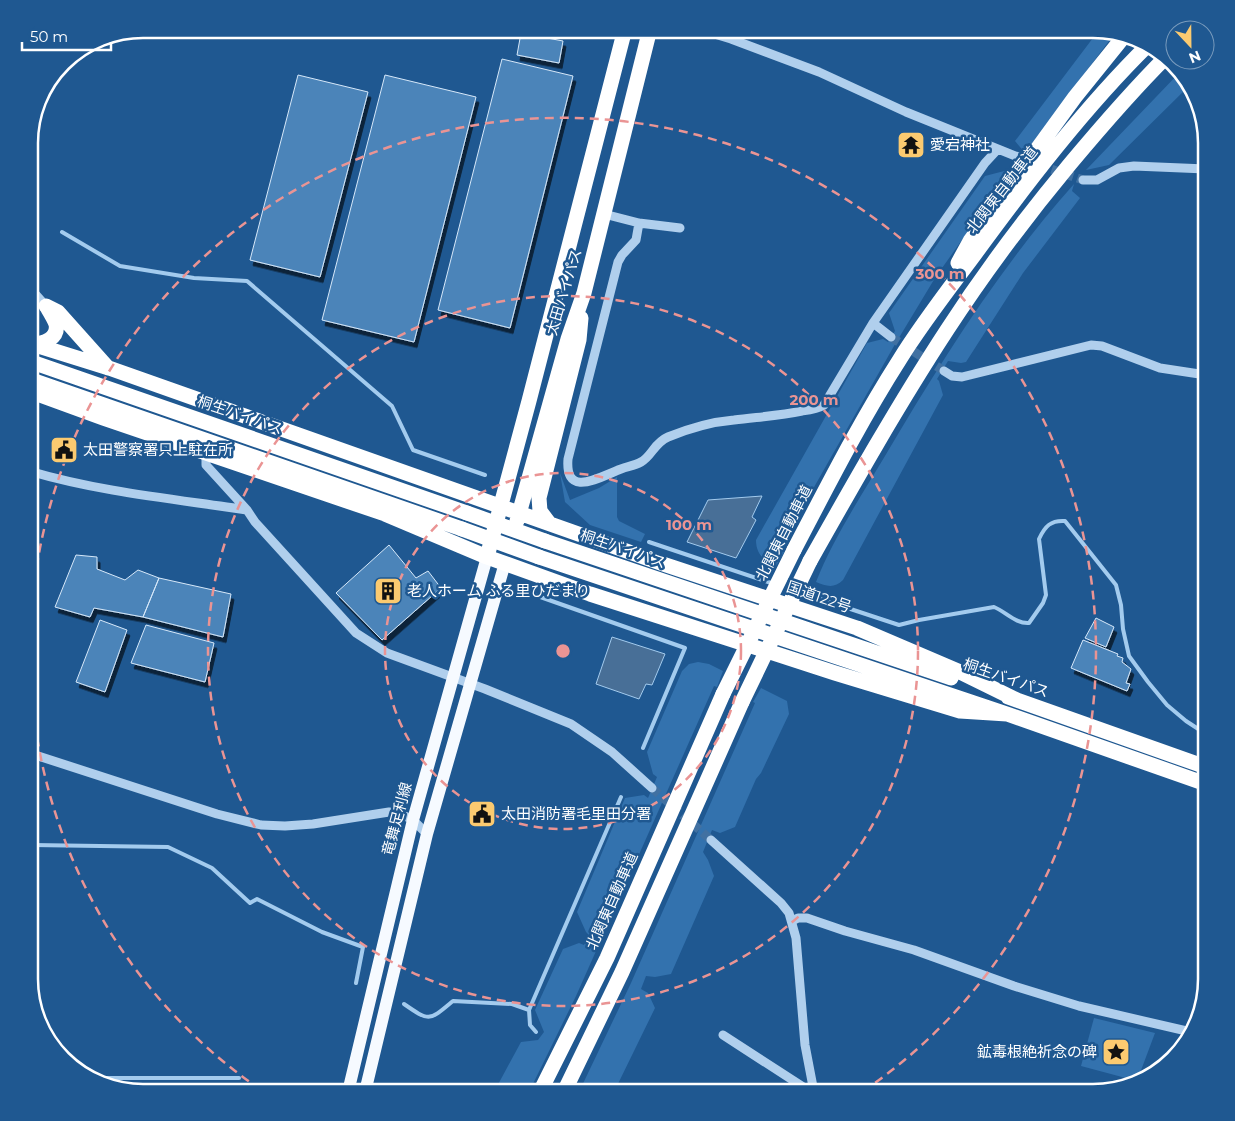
<svg xmlns="http://www.w3.org/2000/svg" width="1235" height="1121" viewBox="0 0 1235 1121" font-family="Montserrat,'Noto Sans JP',sans-serif">
  <style>
    .green { fill: #3372ae }
    .water { fill: #486f97; stroke: #a3cbee }
    .lines { fill: none; stroke-linecap: round; stroke-linejoin: round }
    .stream { stroke: #a3cbee; stroke-width: 4 }
    .building { fill: #4c84b9; stroke: #d6e8f9; filter: url(#shadow) }
    .minor-tunnel { stroke: #4171a2; stroke-width: 9; stroke-dasharray: 9 4.5; stroke-linecap: butt }
    .minor { stroke: #b0cfed; stroke-width: 9 }
    .major { stroke: #f6faff; stroke-width: 12 }
    .highway { stroke: #fff; stroke-width: 15 }
    .highway-bridge { stroke: #fff; stroke-width: 15 }
    .ring { fill: none; stroke: #ea9494; stroke-width: 2.5; stroke-dasharray: 9 6 }
    .labels { text-anchor: middle; stroke-width: 5; stroke-linejoin: round; paint-order: stroke }
    .poi-label { font-size: 15px; fill: #fff; stroke: #1f5891; text-anchor: start }
    .street-label { font-size: 15px; fill: #fff; stroke: #1f5891 }
    .rim { fill: none; stroke: #fff; stroke-width: 2.5 }
    .centre { fill: #ea9494; stroke: #1f5891; stroke-width: 2.5 }
    .ring-label { font-size: 15px; text-anchor: middle; font-weight: bold; fill: #ea9494; stroke: #1f5891; stroke-width: 5; stroke-linejoin: round; paint-order: stroke }
  </style>
  <defs>
    <filter id="shadow"><feDropShadow dx="3" dy="5.5" stdDeviation="0" flood-color="#0009"/></filter>
  </defs>
  <rect width="100%" height="100%" fill="#1f5891"/>
  <path class="green" d="M1099,30L1115,33L1025,153L1015,141Z
    M1180,72L1189,86L1109,165L1086,170Z
    M1008,170L1010,172L935,278L894,346L779,549L784,552L776,566C764,561 756,554 756,540L867,343L883,339L888,342L895,331L889,313L985,176Z
    M1074,184L1072,191L1080,198L1023,273L966,362L961,363L948,361L937,379L939,381L943,395L843,580C834,589 826,586 816,582C833,539 861,496 885,456C941,361 1001,266 1074,184Z
    M560,473L570,500L599,488L617,477V517L619,521L645,534L641,542L590,525L565,502Z
    M698,662L709,664L723,671L717,687L714,686L576,996L529,1092H494L521,1042L538,1040L544,1032L535,1010L563,949L579,943L584,945L589,935L586,932L577,912L625,798L644,795L648,798L657,777L653,774L647,752L682,671L689,664Z
    M761,688L787,701L789,714L761,773L756,779L735,827L720,833L712,830L703,852L708,860L714,876L671,974L655,977L646,976L641,989L648,993L655,1008L614,1092H579L631,983L755,703L753,702Z
    M1094,1018L1155,1033L1137,1081L1081,1066Z"/>
  <path class="water" d="M762,496L752,517L756,520L736,558L687,542L708,500Z
    M612,637L665,654L652,685L646,684L639,699L596,684Z"/>
  <g class="lines">
    <path class="stream" d="M62,232L120,266L194,278L247,281L392,406L413,450L485,475
      M649,542L774,584
      M799,592L899,625L919,620L994,607C1006,612 1016,624 1029,623L1043,603L1046,595L1039,539C1045,526 1051,520 1065,521L1116,585L1121,605L1123,629L1129,656L1148,682L1167,705L1186,721L1206,734
      M529,593L685,648L643,748
      M32,845L168,847L212,868L250,903L257,899L322,932L363,947L356,983
      M404,1004C430,1022 429,1021 453,1001L512,1004L529,1010
      M536,1032L530,1025L529,1010L621,797
      M91,1078H239"/>
  </g>
  <path class="building" d="M521,33L563,41L559,63L517,55Z
    M502,59L573,76L510,328L438,310Z
    M298,75L368,92L320,277L250,260Z
    M385,75L476,97L414,342L322,320Z
    M389,545L416,578L428,571L441,588L382,640L336,593Z
    M76,555L97,557V569L125,580L138,570L159,578L143,617L94,608L90,617L55,607Z
    M159,578L231,594L223,637L143,617Z
    M1096,618L1114,627L1106,647L1085,638Z
    M100,620L127,630L105,692L76,682Z
    M146,625L214,643L205,682L131,663Z
    M1083,640L1118,654L1117,656L1123,658L1122,662L1131,669L1126,683L1130,684L1127,691L1071,668Z"/>
  <g class="lines">
    <path class="minor-tunnel" d="M1039,165L1083,180
      M891,337L944,371
      M652,788L711,840"/>
    <path class="minor" d="M698,29L731,39L819,72L906,112L1018,157
      M1083,180H1097L1119,168L1134,166L1206,169
      M604,214L639,223L680,228
      M639,223L636,240L622,255L618,262L568,459C565,497 596,479 616,471C624,467 634,466 641,462C652,456 654,443 668,437C690,428 711,422 734,420C757,417 779,416 802,411C809,410 817,409 824,405L873,323L985,163L997,150
      M29,287L46,306
      M873,323L891,337
      M944,371L952,376L962,377L1091,345L1102,346L1160,368L1206,375
      M206,452V465L247,510L255,522L356,633L387,653L485,689L571,724L612,752L652,788
      M29,471C100,492 174,499 247,510
      M29,753L217,814L261,825L285,826L313,824L389,812L403,815L413,820L427,834
      M711,840L781,903L789,913L796,938L805,1045L814,1092
      M792,921L798,918H807L845,931L914,950L1014,986L1079,1006L1191,1032
      M29,979L33,754
      M723,1035L811,1092"/>
    <path class="major" d="M348,1092L413,820L487,557
      M365,1092L427,834L505,563"/>
    <path class="highway" d="M958,263L970,241L1075,97L1125,35
      M46,306L58,312L108,368
      M29,343L109,368L666,565L857,628L960,672L1017,700
      M31,344C43,344 59,339 56,324C54,319 51,314 48,309
      M29,361L467,513
      M29,379L462,529
      M29,391L103,418L385,514L487,557L590,594L835,673L960,711L1007,714
      M517,521L568,339L584,293L650,29
      M549,523L540,511L539,498L579,340L581,318
      M545,541L951,678
      M794,550C828,485 861,420 900,359C923,322 949,289 975,254C1027,183 1085,107 1148,45
      M488,553L529,401L625,29
      M539,557L1007,714L1206,784
      M810,561C854,483 898,405 947,330C984,273 1026,217 1070,164C1101,127 1132,91 1166,57
      M1008,697L1206,767
      M540,1092L607,958L723,694
      M564,1092L622,972L742,702"/>
    <path class="highway-bridge" d="M467,513L545,541
      M462,529L539,557
      M723,694L794,550
      M742,702L810,561"/>
  </g>
  <g class="ring">
    <circle cx="563" cy="651" r="178"/>
    <circle cx="563" cy="651" r="355"/>
    <path d="M261 1090A533 533 0 1 1 865 1090"/>
  </g>
  <defs>
    <symbol id="temple-square" viewBox="-11 -11 22 22"><rect x="-9" y="-9" width="18" height="18" rx="4" fill="#fbca70" stroke="#1f5891"/><path d="M0-6L5-2H3V0L6.5 2.5H4V6H1.5V3h-3V6H-4V2.5H-6.5L-3 0V-2H-5Z" fill="#111"/></symbol>
    <symbol id="civic-square" viewBox="-11 -11 22 22"><rect x="-9" y="-9" width="18" height="18" rx="4" fill="#fbca70" stroke="#1f5891"/><path d="M-.6-6.5H3V-4.5H.6V-3L4-1V1h2V6H-6V1h2V-1L-.6-3ZM-1.2 2.5V6h2.4V2.5Z" fill="#111"/></symbol>
    <symbol id="building-square" viewBox="-11 -11 22 22"><rect x="-9" y="-9" width="18" height="18" rx="4" fill="#fbca70" stroke="#1f5891"/><path d="M-4-6H4V6H1V3H-1V6H-4ZM-2.5-4.3h1.7v1.8h-1.7ZM.8-4.3h1.7v1.8H.8ZM-2.5-1h1.7V.8h-1.7ZM.8-1h1.7V.8H.8Z" fill="#111"/></symbol>
    <symbol id="sight-square" viewBox="-11 -11 22 22"><rect x="-9" y="-9" width="18" height="18" rx="4" fill="#fbca70" stroke="#1f5891"/><path d="M0-6L1.8-2.2L6-1.7L2.9 1.2L3.7 5.4L0 3.3L-3.7 5.4L-2.9 1.2L-6-1.7L-1.8-2.2Z" fill="#111"/></symbol>
  </defs>
  <g fill-rule="evenodd">
    <use href="#temple-square" x="895" y="129" width="32" height="32"/>
    <use href="#civic-square" x="48" y="434" width="32" height="32"/>
    <use href="#building-square" x="372" y="575" width="32" height="32"/>
    <use href="#civic-square" x="466" y="798" width="32" height="32"/>
    <use href="#sight-square" x="1100" y="1036" width="32" height="32"/>
  </g>
  <g class="labels">
    <g class="poi-label">
      <text x="930" y="150">愛宕神社</text>
      <text x="83" y="455">太田警察署只上駐在所</text>
      <text x="407" y="596">老人ホーム ふる里ひだまり</text>
      <text x="501" y="819">太田消防署毛里田分署</text>
      <text x="1097" y="1057" text-anchor="end">鉱毒根絶祈念の碑</text>
    </g>
    <g class="street-label">
      <text transform="translate(1002 190) rotate(-52)" y="5">北関東自動車道</text>
      <text transform="translate(564 292) rotate(-73)" y="5">太田バイパス</text>
      <text transform="translate(240 415) rotate(19)" y="5">桐生バイパス</text>
      <text transform="translate(784 533) rotate(-63)" y="5">北関東自動車道</text>
      <text transform="translate(623 549) rotate(19)" y="5">桐生バイパス</text>
      <text transform="translate(819 597) rotate(19)" y="5">国道122号</text>
      <text transform="translate(1006 678) rotate(19)" y="5">桐生バイパス</text>
      <text transform="translate(397 819) rotate(-75)" y="5">竜舞足利線</text>
      <text transform="translate(612 901) rotate(-66)" y="5">北関東自動車道</text>
    </g>
  </g>
  <path d="M0 0H1235V1121H0ZM143 38H1093A105 105 0 0 1 1198 143V979A105 105 0 0 1 1093 1084H143A105 105 0 0 1 38 979V143A105 105 0 0 1 143 38Z" fill="#1f5891" fill-rule="evenodd"/>
  <path class="rim" d="M143 38H1093A105 105 0 0 1 1198 143V979A105 105 0 0 1 1093 1084H143A105 105 0 0 1 38 979V143A105 105 0 0 1 143 38Z"/>
  <circle cx="563" cy="651" r="8" class="centre"/>
  <g class="ring-label">
    <text x="940" y="279">300 m</text>
    <text x="814" y="405">200 m</text>
    <text x="689" y="530">100 m</text>
  </g>
  <g transform="translate(1190 45) rotate(158)"><circle r="24" fill="#1f5891" stroke="#799bbd"/>
  <path d="M0-4L9 19L0 12L-9 19Z" fill="#fbca70"/>
  <text y="-8" font-size="14" font-weight="bold" text-anchor="middle" fill="#ffffff">N</text>
  </g>
  <path d="M22 42v8h89v-8" fill="none" stroke="#ffffff" stroke-width="2.5"/>
  <text x="30" y="42" font-size="15" fill="#ffffff" stroke="#1f5891" stroke-width="4" paint-order="stroke">50 m</text>
</svg>
